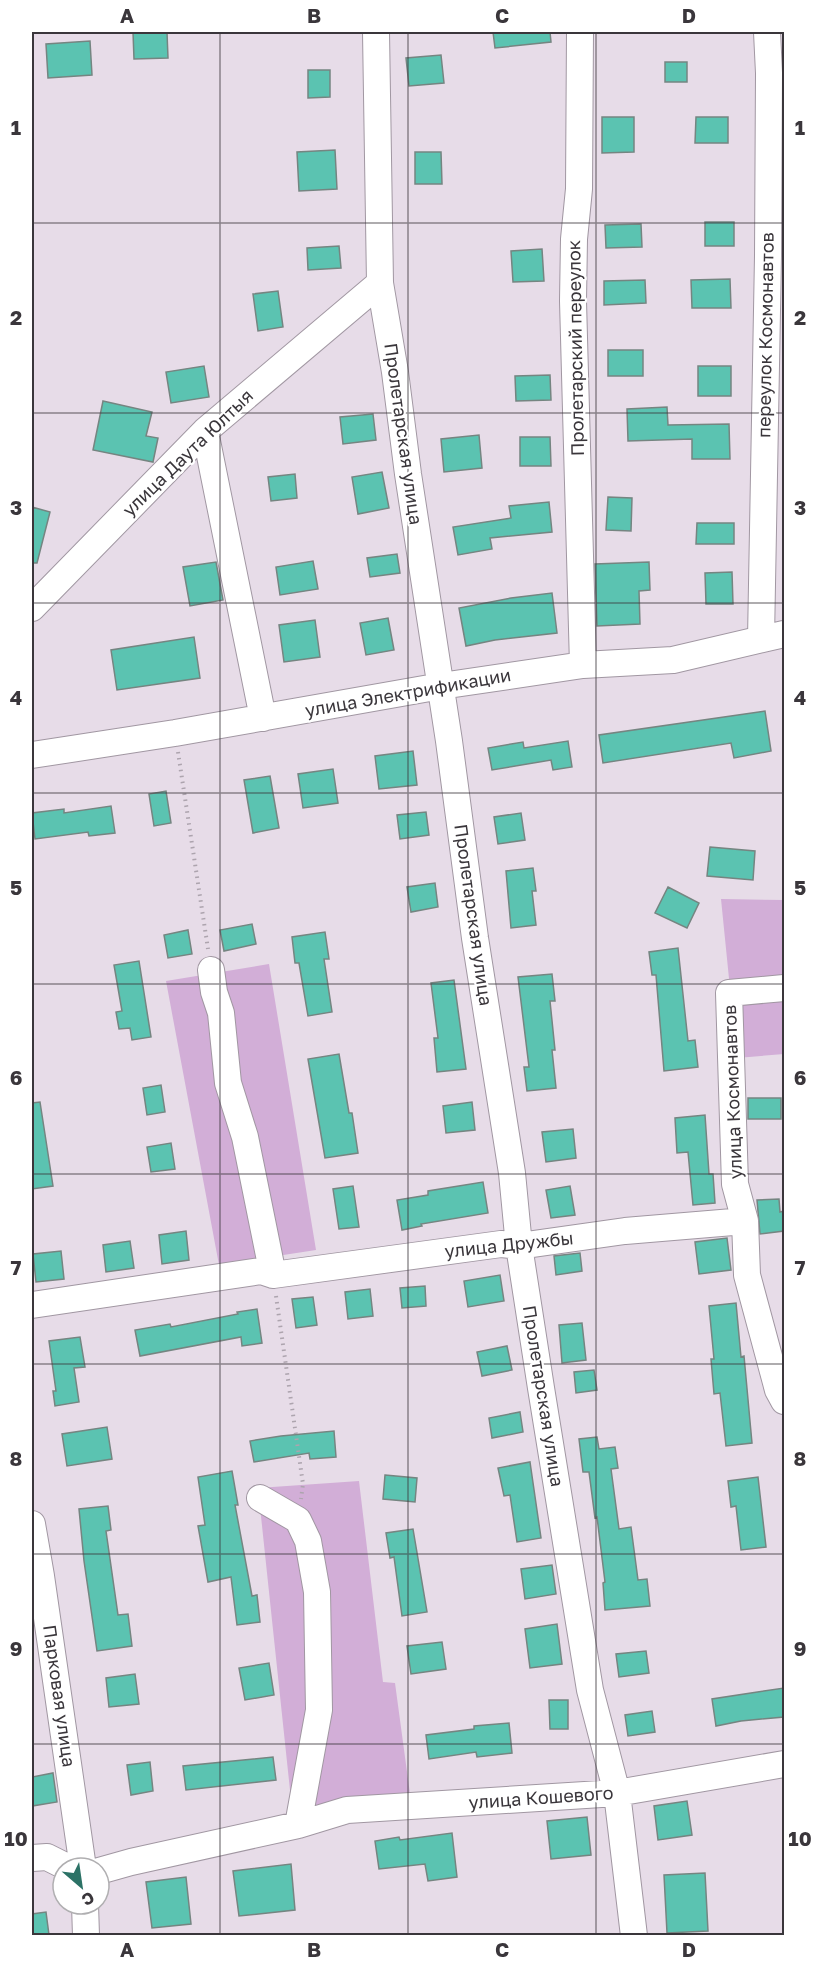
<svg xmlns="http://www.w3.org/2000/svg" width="816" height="1967" viewBox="0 0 816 1967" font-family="'Golos Text',sans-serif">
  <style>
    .green { fill: #d2aed7 }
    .building { fill: #5bc3b1; stroke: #758581; stroke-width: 1.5 }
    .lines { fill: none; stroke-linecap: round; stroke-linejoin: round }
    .minor-casing { stroke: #a197a2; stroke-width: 28 }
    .path { stroke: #ada4ae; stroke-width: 4; stroke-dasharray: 1.5 4.5; stroke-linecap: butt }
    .minor { stroke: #fff; stroke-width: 26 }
    .grid { fill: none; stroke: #3a363b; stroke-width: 1.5; stroke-opacity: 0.55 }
    .labels { text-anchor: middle; stroke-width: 4.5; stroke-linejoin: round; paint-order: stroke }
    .street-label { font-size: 18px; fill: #3a363b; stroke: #fff }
    .neatline { fill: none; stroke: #3a363b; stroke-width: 2 }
    .grid-label { font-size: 20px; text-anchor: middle; font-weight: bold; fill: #3a363b }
  </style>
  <rect width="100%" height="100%" fill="#e7dce8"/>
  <path class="green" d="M721,899L784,900V1054L737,1058Z
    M269,964L316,1250L219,1265L166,981Z
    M359,1481L383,1682L395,1683L410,1794L292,1809L258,1488Z"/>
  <path class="building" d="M133,32H167L168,58L134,59Z
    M493,32H550L551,42L495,48Z
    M90,41L92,75L48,78L46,44Z
    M441,55L444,83L409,86L406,58Z
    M665,62H687V82H665Z
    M308,70H330V97L308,98Z
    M602,117H634V152L602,153Z
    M696,117H728V143H695Z
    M335,150L337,189L299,191L297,152Z
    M415,152H441L442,184H415Z
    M705,222H734V246H705Z
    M641,224L642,247L606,248L605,225Z
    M339,246L341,268L308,270L307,248Z
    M542,249L544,281L513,282L511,251Z
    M730,279L731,308H692L691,280Z
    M645,280L646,303L604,305V281Z
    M278,291L283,327L258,331L253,294Z
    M608,350H643V376H608Z
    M204,366L209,397L171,403L166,372Z
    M698,366H731V396H698Z
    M550,375L551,400L516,401L515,376Z
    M103,401L152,412L146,436L158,438L153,462L93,450Z
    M667,407L668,425L729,424L730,459H692V439L628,441L627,409Z
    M373,414L376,440L343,444L340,417Z
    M479,435L482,468L444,472L441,439Z
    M520,437H550L551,466H520Z
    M382,472L389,508L358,514L352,477Z
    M295,474L297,498L271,501L268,477Z
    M608,497L632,498L631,531L606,530Z
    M549,502L552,532L490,538L492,549L458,555L453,527L511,518L509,506Z
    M32,507L50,512L37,563H32Z
    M697,523H734V544H696Z
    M397,554L400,573L370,577L367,558Z
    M313,561L318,589L280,595L276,567Z
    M216,562L223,600L190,606L183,567Z
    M649,562L650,590L639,591L640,624L597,626L595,564Z
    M732,572L733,604H706L705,573Z
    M552,593L557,633L495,640L466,646L459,608L511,598Z
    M388,618L394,650L366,655L360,623Z
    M315,620L320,657L284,662L279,625Z
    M194,637L200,678L117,690L111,650Z
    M765,711L771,751L734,758L731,743L603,763L599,735Z
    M568,741L572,767L553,770L551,760L492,770L488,748L523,742L524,748Z
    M413,751L417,785L379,789L375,756Z
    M333,769L338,803L303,808L298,774Z
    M270,776L279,828L253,833L244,780Z
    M166,791L171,823L154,826L149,794Z
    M111,806L115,833L89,836L88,832L35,839L32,813L64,809V813Z
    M426,812L429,835L400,839L397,815Z
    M521,813L525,840L498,844L494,817Z
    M710,847L755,851L753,880L707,876Z
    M533,868L536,891H532L536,925L511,928L506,871Z
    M435,883L438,907L411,912L407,887Z
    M668,887L699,903L687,928L655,913Z
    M252,924L256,944L224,951L220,930Z
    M188,930L192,954L168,958L164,935Z
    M325,932L329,959H324L332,1012L308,1016L299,963H295L292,937Z
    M678,948L688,1041L695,1040L698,1067L664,1071L656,975H652L649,952Z
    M139,961L151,1037L132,1040L130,1028L119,1029L116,1012L122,1011L114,965Z
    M552,974L555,1001H550L555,1050H552L556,1088L527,1091L524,1067H529L518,977Z
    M454,980L466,1069L437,1072L434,1038H438L431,983Z
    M339,1054L349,1113H352L358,1153L325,1158L308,1059Z
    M161,1085L165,1112L147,1115L143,1088Z
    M748,1098H781V1119H748Z
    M40,1102L53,1186L32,1189V1103Z
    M472,1102L475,1130L446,1133L443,1106Z
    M705,1115L709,1174H713L715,1203L693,1205L688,1152L677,1153L675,1118Z
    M573,1129L576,1158L546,1162L542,1132Z
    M171,1143L175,1169L151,1172L147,1147Z
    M483,1182L488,1213L421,1224L422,1226L402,1230L397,1200L428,1195V1191Z
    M353,1186L359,1227L339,1229L333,1189Z
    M570,1186L575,1215L551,1218L546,1190Z
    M779,1199L780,1212L784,1211V1231L760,1234L757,1200Z
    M186,1231L189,1260L162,1264L159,1235Z
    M727,1238L731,1270L699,1274L695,1242Z
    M130,1241L134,1268L106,1272L103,1245Z
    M61,1251L64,1279L36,1282L33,1254Z
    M580,1253L582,1271L556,1275L554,1256Z
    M500,1275L504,1301L468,1307L464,1281Z
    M425,1286L426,1306L402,1308L400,1288Z
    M370,1289L373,1316L348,1319L345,1292Z
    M313,1297L317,1325L296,1328L292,1299Z
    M736,1303L741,1357L744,1356L752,1443L726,1446L720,1393L714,1394L711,1359H714L709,1306Z
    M257,1309L262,1343L242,1346L241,1337L140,1356L135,1330L170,1324L171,1327L238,1314L237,1312Z
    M582,1323L586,1360L562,1363L559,1325Z
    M80,1337L85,1367L74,1368L79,1402L55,1406L53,1391H56L49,1341Z
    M507,1346L512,1370L482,1376L477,1352Z
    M594,1370L597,1390L576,1393L574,1372Z
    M520,1412L523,1432L492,1438L489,1418Z
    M107,1427L112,1459L67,1466L62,1434Z
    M334,1431L336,1457L310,1459L309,1453L254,1462L250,1441L281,1436Z
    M597,1437L599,1449L615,1447L618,1468L611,1469L619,1529L631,1527L638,1580L647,1579L650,1606L605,1610L603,1583L605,1582L597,1517L595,1518L589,1472H583L579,1439Z
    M530,1462L541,1538L517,1542L510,1495L504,1496L498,1468Z
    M232,1471L238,1505H235L252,1596L257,1595L260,1622L237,1625L231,1577L208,1582L198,1526L205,1525L198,1477Z
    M385,1475L417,1478L415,1502L383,1499Z
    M758,1477L766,1547L741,1550L736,1506L731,1507L728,1481Z
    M108,1506L111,1530L106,1531L118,1615L128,1614L132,1646L97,1651L84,1561L79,1509Z
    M413,1529L427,1612L402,1616L394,1557L390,1558L386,1533Z
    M552,1565L556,1594L525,1599L521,1569Z
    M557,1624L562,1664L530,1668L525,1629Z
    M442,1642L446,1669L411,1674L407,1646Z
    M646,1651L649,1673L619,1677L616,1654Z
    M269,1663L274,1695L245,1700L239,1668Z
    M135,1674L139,1704L109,1707L106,1678Z
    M784,1688V1717L741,1721L716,1726L712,1699Z
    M549,1700H568V1729H550Z
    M652,1711L655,1732L628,1736L625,1715Z
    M509,1723L512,1753L477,1757L476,1752L429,1759L426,1735L474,1729V1726Z
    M273,1757L276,1780L186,1790L183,1766Z
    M150,1762L153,1791L131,1795L127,1765Z
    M53,1773L57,1802L32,1806V1777Z
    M687,1801L692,1835L658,1840L654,1806Z
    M587,1817L591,1855L551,1859L547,1821Z
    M452,1833L457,1877L428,1881L425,1864L379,1869L375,1841L399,1837L400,1840Z
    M291,1864L295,1910L239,1916L233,1871Z
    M705,1873L708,1931L667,1933L664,1875Z
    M186,1877L191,1924L152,1928L146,1882Z
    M46,1912L49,1935H32V1914Z"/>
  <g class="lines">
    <defs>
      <path id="minor" d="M376,32L380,283L395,372L408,474L449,741L475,938L512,1173L519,1246L541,1388L590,1690L617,1793L634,1936
        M580,32L579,189L574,239L573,301L583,665
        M205,431L263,718
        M32,608L205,431L380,283
        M761,639L768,256L769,73L767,32
        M32,755L175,733L441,686L583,665L673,660L784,634
        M211,970L214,992L221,1013L228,1083L245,1137L273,1275
        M784,988L729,993L735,1184L745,1221L747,1275L778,1390L784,1401
        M32,1305L261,1271L273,1275L501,1244L519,1246L625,1231L745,1221
        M260,1498L298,1520L308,1541L317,1592L319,1710L298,1825
        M32,1524L41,1576L83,1868
        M32,1858L47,1857L69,1868
        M99,1871L131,1862L298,1825L347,1810L617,1793L784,1764
        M85,1904L86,1936"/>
    </defs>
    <use href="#minor" class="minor-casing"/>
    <path class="path" d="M178,752L208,949
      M276,1296L303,1484L301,1499"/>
    <use href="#minor" class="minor"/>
  </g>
  <path class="grid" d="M220,32V1936M408,32V1936M596,32V1936M32,223H784M32,413H784M32,603H784M32,793H784M32,984H784M32,1174H784M32,1364H784M32,1554H784M32,1744H784"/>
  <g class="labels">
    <g class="street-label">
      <text transform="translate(766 335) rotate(-89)" y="6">переулок Космонавтов</text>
      <text transform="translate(576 348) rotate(-91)" y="6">Пролетарский переулок</text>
      <text transform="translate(403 434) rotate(82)" y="6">Пролетарская улица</text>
      <text transform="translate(188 453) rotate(-44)" y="6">улица Даута Юлтыя</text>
      <text transform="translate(408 693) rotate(-10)" y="6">улица Электрификации</text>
      <text transform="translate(473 915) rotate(82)" y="6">Пролетарская улица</text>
      <text transform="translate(733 1092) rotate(-92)" y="6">улица Космонавтов</text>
      <text transform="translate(509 1245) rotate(-6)" y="6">улица Дружбы</text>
      <text transform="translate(543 1396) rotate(81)" y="6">Пролетарская улица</text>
      <text transform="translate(59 1696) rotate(82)" y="6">Парковая улица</text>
      <text transform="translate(541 1798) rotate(-4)" y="6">улица Кошевого</text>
    </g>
  </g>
  <rect width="816" height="1967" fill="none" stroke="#ffffff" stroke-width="66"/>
  <g transform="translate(81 1886) rotate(151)"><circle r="28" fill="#ffffff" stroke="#b0afb1" stroke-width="1.5"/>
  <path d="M0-4.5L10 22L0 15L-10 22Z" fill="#2c7266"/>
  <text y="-9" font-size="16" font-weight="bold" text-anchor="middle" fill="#3a363b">С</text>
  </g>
  <rect x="33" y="33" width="750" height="1901" class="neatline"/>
  <g class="grid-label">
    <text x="127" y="23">A</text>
    <text x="314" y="23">B</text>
    <text x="502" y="23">C</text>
    <text x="689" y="23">D</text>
    <text x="16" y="135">1</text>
    <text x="800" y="135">1</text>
    <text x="16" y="325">2</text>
    <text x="800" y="325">2</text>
    <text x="16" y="515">3</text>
    <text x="800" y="515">3</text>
    <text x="16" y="705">4</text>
    <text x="800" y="705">4</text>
    <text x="16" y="895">5</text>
    <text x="800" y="895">5</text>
    <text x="16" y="1085">6</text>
    <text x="800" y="1085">6</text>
    <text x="16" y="1275">7</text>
    <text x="800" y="1275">7</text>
    <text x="16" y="1466">8</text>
    <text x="800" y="1466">8</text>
    <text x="16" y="1656">9</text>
    <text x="800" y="1656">9</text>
    <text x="16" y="1846">10</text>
    <text x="800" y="1846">10</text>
    <text x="127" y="1957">A</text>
    <text x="314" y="1957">B</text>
    <text x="502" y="1957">C</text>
    <text x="689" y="1957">D</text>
  </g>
</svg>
